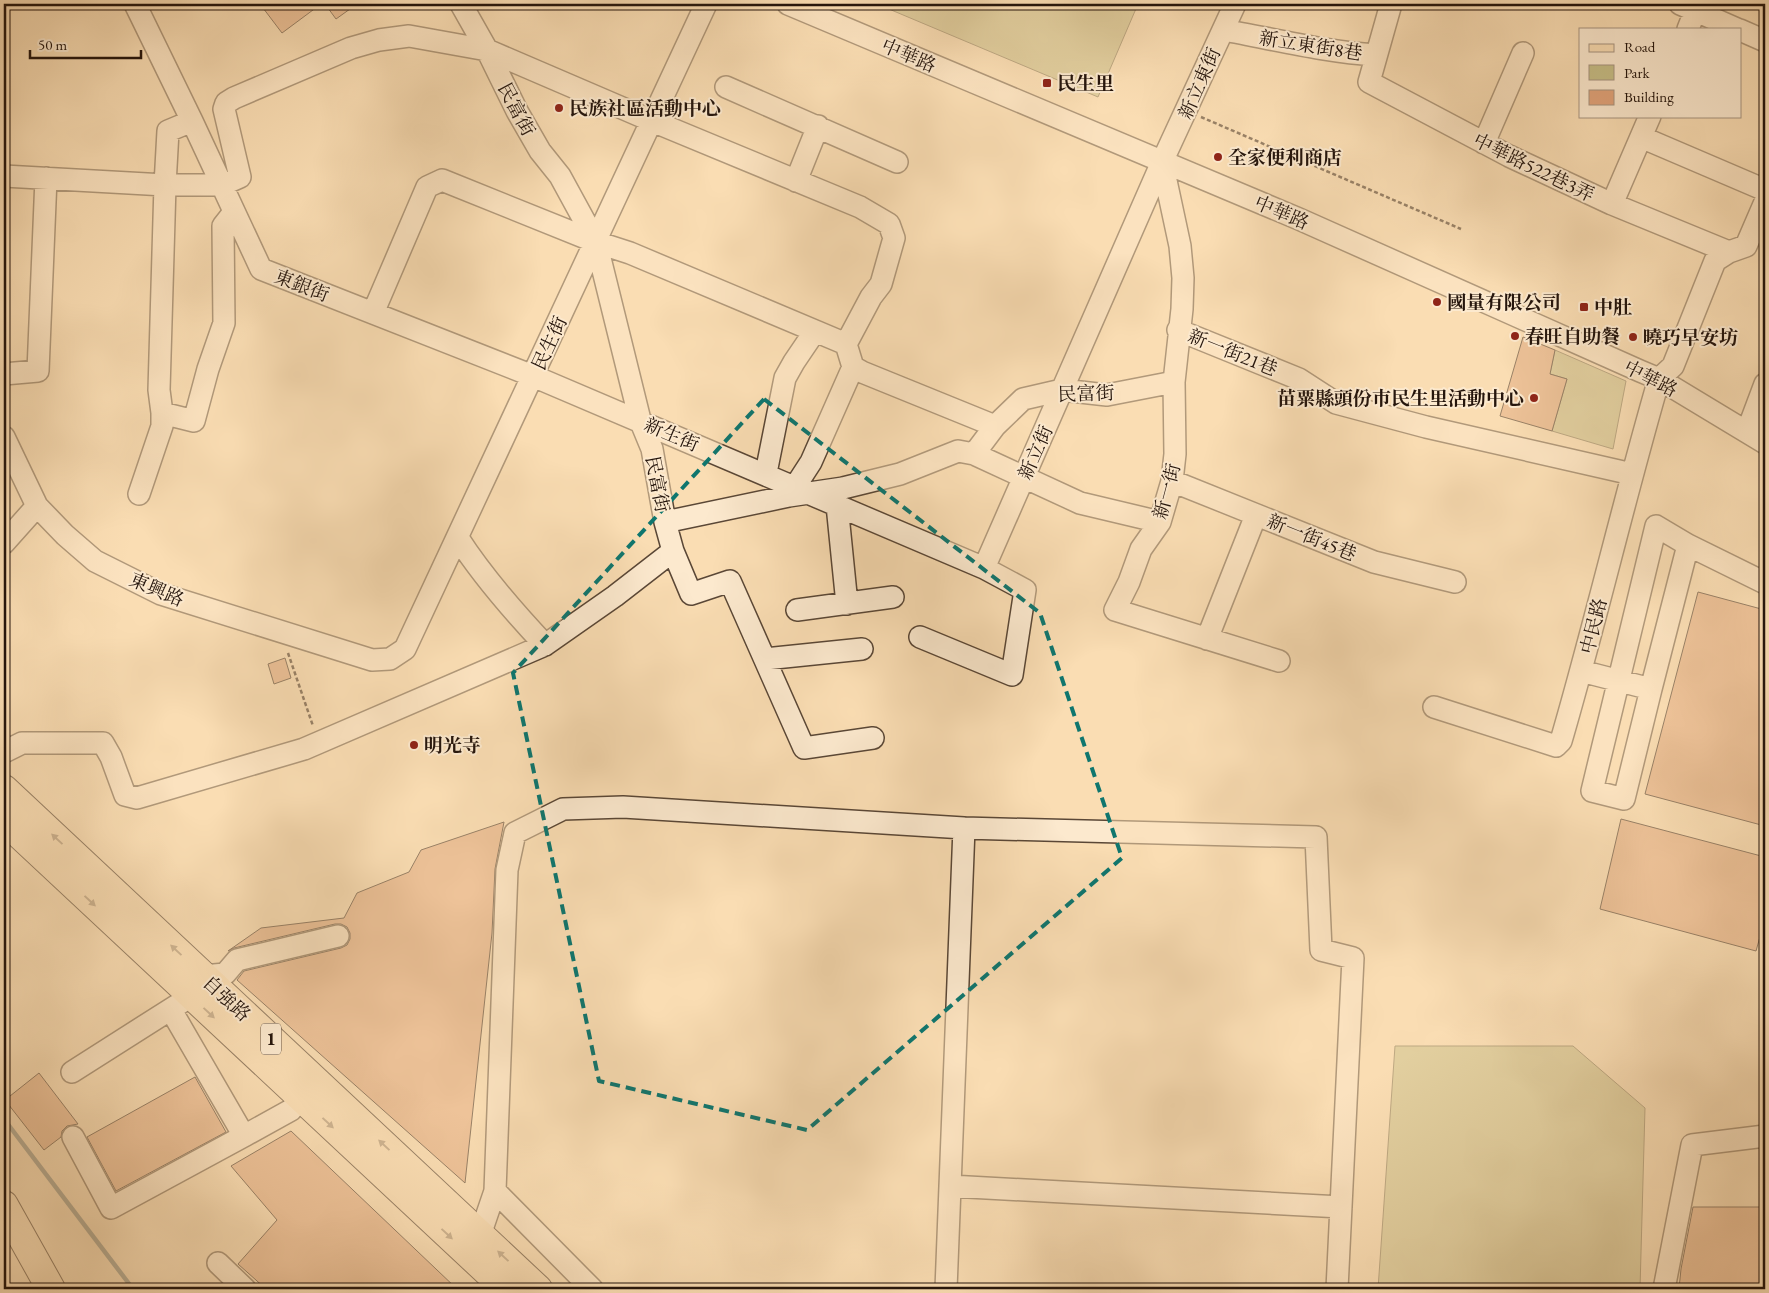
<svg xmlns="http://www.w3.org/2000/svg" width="1769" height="1293" viewBox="0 0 1769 1293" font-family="'EB Garamond','Noto Serif TC',serif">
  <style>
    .green { fill: #c6be87; stroke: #766a4a }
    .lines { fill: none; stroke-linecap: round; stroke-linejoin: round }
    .stream { stroke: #6e7871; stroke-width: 4.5 }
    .building { fill: #e1a47b; stroke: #25150c }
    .minor-casing { stroke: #5a4736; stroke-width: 24 }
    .major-casing { stroke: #25150c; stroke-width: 30 }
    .path { stroke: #25150c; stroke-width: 2.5; stroke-dasharray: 4 2.5; stroke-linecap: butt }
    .minor { stroke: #fce9ce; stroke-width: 21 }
    .major { stroke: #faddb3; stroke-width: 28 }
    .oneway { fill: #9a8368 }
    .marked { fill: none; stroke: #0f766e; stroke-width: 4; stroke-dasharray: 10 6; stroke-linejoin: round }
    .poi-dot { fill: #8f2418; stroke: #fce9ce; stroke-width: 2 }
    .labels { text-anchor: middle; stroke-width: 4; stroke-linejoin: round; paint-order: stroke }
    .shield { fill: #fce9ce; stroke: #665546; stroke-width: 1 }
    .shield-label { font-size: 18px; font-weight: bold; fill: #25150c }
    .street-label { font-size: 19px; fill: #25150c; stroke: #fce9ce }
    .poi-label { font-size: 19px; font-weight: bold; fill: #25150c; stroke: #fce9ce; text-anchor: start }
  </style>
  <rect width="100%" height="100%" fill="#faddb3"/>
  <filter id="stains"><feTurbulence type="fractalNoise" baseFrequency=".004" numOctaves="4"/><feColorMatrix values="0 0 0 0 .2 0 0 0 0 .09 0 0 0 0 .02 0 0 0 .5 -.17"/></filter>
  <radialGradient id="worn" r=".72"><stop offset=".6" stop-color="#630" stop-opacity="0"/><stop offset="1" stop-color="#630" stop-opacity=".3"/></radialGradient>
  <path class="green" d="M877,4H1138L1098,97Z
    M1555,350L1626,381L1613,449L1552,431L1567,379L1550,374Z
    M1395,1046H1573L1645,1108L1640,1289H1378Z"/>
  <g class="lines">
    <path class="stream" d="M4,1119L133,1289"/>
  </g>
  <path class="building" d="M260,4H321L282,33Z
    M325,4H357L336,19Z
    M1523,337L1555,350L1550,374L1567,379L1552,431L1500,416Z
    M1698,592L1765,610V826L1645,794Z
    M285,658L291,678L274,684L268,664Z
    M1621,819L1765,857V919L1756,951L1600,909Z
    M504,822L495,869L492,933L465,1183L237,980L244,971L341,948L347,945L350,939V933L347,927L341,924H335L234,948L228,951L261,928L344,918L357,893L409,872L421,850Z
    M39,1073L78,1124L67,1126L62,1131L61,1137L44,1150L5,1100Z
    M195,1077L226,1132L116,1191L87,1137Z
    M291,1131L457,1289H266L238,1264L277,1220L231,1166Z
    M1693,1207H1765V1289H1679L1681,1269Z"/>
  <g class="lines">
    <defs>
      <path id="minor" d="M135,4L192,121L261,269L533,376L984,568L1162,162L1235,4
        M461,4L487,50L517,111L540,151L560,176L596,242L640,420L652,449L665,522L789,496L843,488L900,474L958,451L974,454L995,426L1023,399L1062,390L1107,395L1174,382
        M788,4L1299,219L1640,371L1659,379L1765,443
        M1391,4L1369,82L1509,156L1612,204L1729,252
        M1680,4L1737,29
        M1688,29L1695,11
        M1223,30C1274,39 1325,52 1376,55
        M1740,30L1765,41
        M726,87L897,162
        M1641,137L1765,190
        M1484,143L1523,53
        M1162,162L1180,246L1183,278L1182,309L1174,382L1175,454L1172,481L1160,522L1141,549L1129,582L1115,610L1279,661
        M4,176L165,185H222L240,177L224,109L226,103L234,98L351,48L379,40L409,36L487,50L650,120L860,207L889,224L894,238L881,284L871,297L846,344
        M796,181L818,126
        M1612,204L1650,116
        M373,313L427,187L442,180L596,242L630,253L846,344L853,367L862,372L995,426
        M1178,330L1299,379L1336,403L1426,427L1632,474
        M4,374L38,371L46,178
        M1659,379L1673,366L1715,261L1729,252L1746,246L1765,202
        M162,413L194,421L208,369L224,323L223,226L234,212
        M1747,432L1765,384
        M4,437L37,506L65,535L95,561L161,594L372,660L390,659L405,649L706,4
        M974,454L1080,503L1160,522
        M766,473L785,378L794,362L815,331
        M1172,481L1374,562L1455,582
        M139,494L162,426V413L159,390L165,185L168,131L192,121
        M789,496L811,462L853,367
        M837,505L847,604
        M458,538C483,577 513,611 545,645
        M4,543L37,506
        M673,551L691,594L730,581L804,748L873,738
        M797,610L893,597
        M920,637L1012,675L1025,590L984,568
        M1207,639L1256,515
        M765,659L862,649
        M1581,671L1651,689L1688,545L1765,583
        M1651,689L1624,799L1592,791L1656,526L1688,545
        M1434,707L1556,746L1561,741C1596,621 1624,499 1659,379
        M4,752L22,743H103L111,757L125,795L137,798L304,749L545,645L615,596L673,551L665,522
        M203,976L225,974L237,960L338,936
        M171,1010L244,1136L291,1110L301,1098
        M72,1072L182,1002
        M73,1137L111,1208L244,1136
        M950,1186L1341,1207
        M495,1191L592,1289
        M480,1235L495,1191L507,870L515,833L563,809L623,807L964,828
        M218,1263L245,1289
        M946,1289L964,828L1316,837L1321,950L1353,958L1337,1289
        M1664,1289L1692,1145L1765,1136"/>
      <path id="major" d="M4,789L538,1289
        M4,820L506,1289
        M4,1205L51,1289"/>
    </defs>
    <use href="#minor" class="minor-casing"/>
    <use href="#major" class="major-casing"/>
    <path class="path" d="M1201,117L1461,229
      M288,653L313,726"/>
    <use href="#minor" class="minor"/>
    <use href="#major" class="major"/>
  </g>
  <defs><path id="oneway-solid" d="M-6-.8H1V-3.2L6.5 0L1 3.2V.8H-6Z" transform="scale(1.25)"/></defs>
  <g class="oneway">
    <use href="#oneway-solid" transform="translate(57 839) rotate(-137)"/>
    <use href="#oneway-solid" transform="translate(90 901) rotate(43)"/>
    <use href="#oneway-solid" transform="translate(176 950) rotate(-137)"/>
    <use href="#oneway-solid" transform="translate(209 1013) rotate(43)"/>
    <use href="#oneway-solid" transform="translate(328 1123) rotate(43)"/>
    <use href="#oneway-solid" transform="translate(384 1145) rotate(-137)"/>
    <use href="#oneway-solid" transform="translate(447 1234) rotate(43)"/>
    <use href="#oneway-solid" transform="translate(503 1256) rotate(-137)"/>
  </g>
  <path d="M0 0H1769V1293H0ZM764,399L1040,613L1122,858L807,1130L599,1081L513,673Z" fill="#faddb3" fill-opacity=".55" fill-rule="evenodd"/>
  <path class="marked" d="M764,399L1040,613L1122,858L807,1130L599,1081L513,673Z"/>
  <g class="poi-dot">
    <rect x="1042" y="78" width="10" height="10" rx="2.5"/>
    <circle cx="559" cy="108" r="5"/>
    <circle cx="1218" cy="157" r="5"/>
    <circle cx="1437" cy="302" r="5"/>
    <rect x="1579" y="302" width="10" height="10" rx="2.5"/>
    <circle cx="1515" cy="336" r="5"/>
    <circle cx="1633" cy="337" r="5"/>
    <circle cx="1534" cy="398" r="5"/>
    <circle cx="414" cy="745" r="5"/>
  </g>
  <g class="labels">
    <rect class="shield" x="261" y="1023.5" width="20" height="31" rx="4"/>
    <g class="shield-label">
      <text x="271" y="1045">1</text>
    </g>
    <g class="street-label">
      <text transform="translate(1311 45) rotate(9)" y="7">新立東街8巷</text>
      <text transform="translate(909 55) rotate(23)" y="7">中華路</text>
      <text transform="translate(1199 83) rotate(-66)" y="7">新立東街</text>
      <text transform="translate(517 109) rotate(62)" y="7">民富街</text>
      <text transform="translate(1534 167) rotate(26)" y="7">中華路522巷3弄</text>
      <text transform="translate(1282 212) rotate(23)" y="7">中華路</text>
      <text transform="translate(302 285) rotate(21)" y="7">東銀街</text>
      <text transform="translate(549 343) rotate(-65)" y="7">民生街</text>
      <text transform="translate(1233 352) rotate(22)" y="7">新一街21巷</text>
      <text transform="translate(1651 378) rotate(27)" y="7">中華路</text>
      <text transform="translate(1086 393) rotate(-2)" y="7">民富街</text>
      <text transform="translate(672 434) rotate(23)" y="7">新生街</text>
      <text transform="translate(1035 452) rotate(-66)" y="7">新立街</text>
      <text transform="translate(658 484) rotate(79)" y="7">民富街</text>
      <text transform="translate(1166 491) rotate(-75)" y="7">新一街</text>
      <text transform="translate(1312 537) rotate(22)" y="7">新一街45巷</text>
      <text transform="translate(157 589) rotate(23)" y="7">東興路</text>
      <text transform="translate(1593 626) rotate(-76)" y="7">中民路</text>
      <text transform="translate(227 998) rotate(43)" y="7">自強路</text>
    </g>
    <g class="poi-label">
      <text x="1057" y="90">民生里</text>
      <text x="569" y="115">民族社區活動中心</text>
      <text x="1228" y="164">全家便利商店</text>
      <text x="1447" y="309">國量有限公司</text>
      <text x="1594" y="314">中肚</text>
      <text x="1525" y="343">春旺自助餐</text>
      <text x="1643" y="344">曉巧早安坊</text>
      <text x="1524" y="405" text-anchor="end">苗粟縣頭份巿民生里活動中心</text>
      <text x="424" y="752">明光寺</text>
    </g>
  </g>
  <rect width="1769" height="1293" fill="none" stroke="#faddb3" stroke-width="20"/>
  <rect x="5" y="5" width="1759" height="1283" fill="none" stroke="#25150c" stroke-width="2.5"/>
  <rect x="10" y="10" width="1749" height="1273" fill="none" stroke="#25150c"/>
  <rect x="1579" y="28" width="162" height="90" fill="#fce9ce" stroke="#a69480"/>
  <rect x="1589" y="44" width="25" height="8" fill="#faddb3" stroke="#a69480"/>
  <text x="1624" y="52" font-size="15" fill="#25150c">Road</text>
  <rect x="1589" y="65" width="25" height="15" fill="#c6be87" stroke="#a69480"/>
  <text x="1624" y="78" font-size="15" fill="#25150c">Park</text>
  <rect x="1589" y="90" width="25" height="15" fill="#e1a47b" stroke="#a69480"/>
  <text x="1624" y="102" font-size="15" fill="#25150c">Building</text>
  <path d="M30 50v8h111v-8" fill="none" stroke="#25150c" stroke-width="2.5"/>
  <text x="38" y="50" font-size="15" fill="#25150c" stroke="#fce9ce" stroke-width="4" paint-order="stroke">50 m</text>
  <rect width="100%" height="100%" filter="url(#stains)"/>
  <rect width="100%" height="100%" fill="url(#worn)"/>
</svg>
